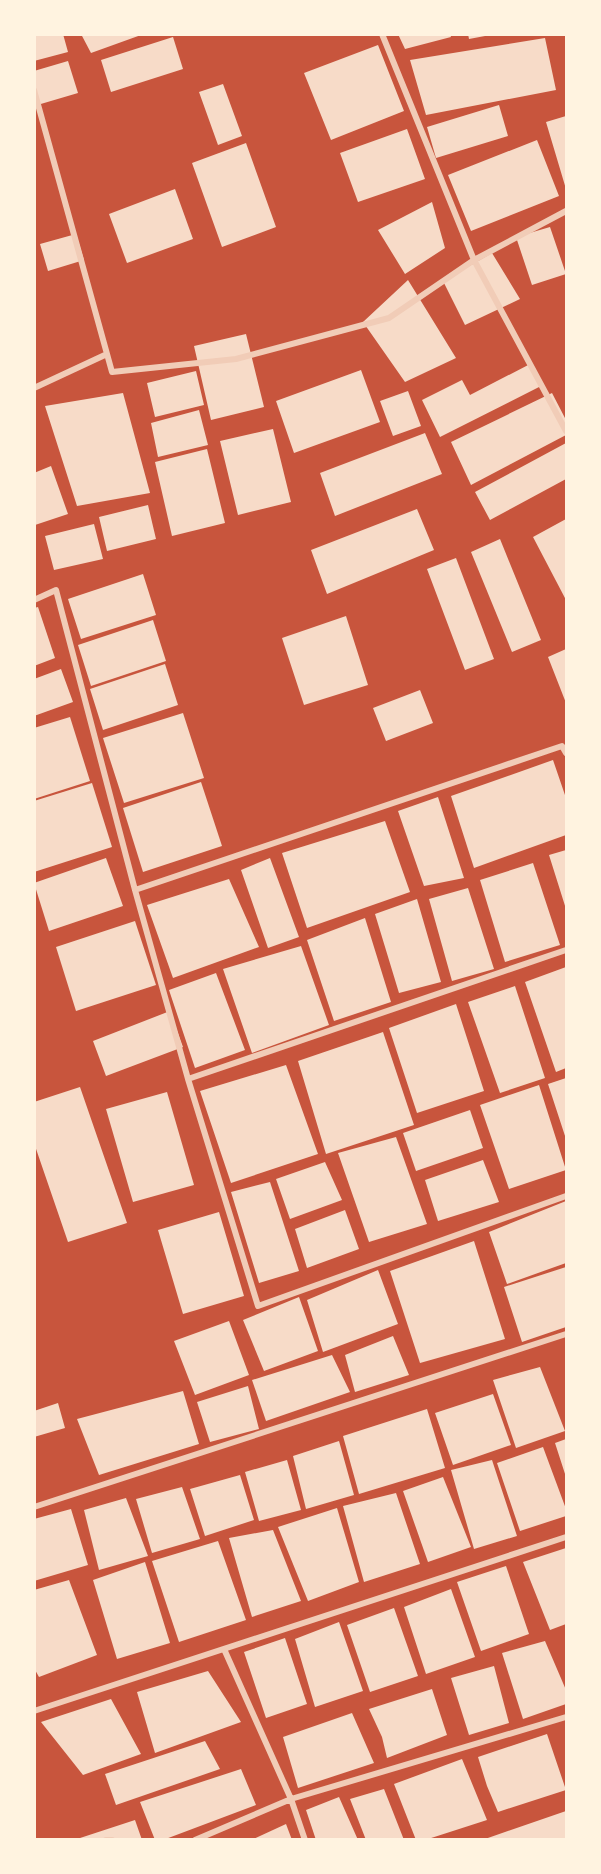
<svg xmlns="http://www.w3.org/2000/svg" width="601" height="1874" viewBox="0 0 601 1874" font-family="'Roboto Condensed',sans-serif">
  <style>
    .building { fill: #f7dbc8 }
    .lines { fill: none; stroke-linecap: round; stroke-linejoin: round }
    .minor { stroke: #f1ccb7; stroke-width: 6 }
  </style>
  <rect width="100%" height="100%" fill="#c8553d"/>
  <path class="building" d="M34,34H63L68,52L34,61Z
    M81,34H140L141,35L91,53Z
    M398,34H450L451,37L405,49Z
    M468,34H484L485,36L469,39Z
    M173,37L183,69L111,92L101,60Z
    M545,38L556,90L426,115L410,60Z
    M378,45L404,111L331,140L304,73Z
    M68,61L78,93L34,106V71Z
    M223,84L242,136L218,145L199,92Z
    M499,105L508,136L436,158L427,127Z
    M566,116V189L546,122Z
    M407,129L425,179L358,202L340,153Z
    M537,140L559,196L471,231L448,175Z
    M246,143L276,227L222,247L192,163Z
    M175,189L193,239L127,263L109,214Z
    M432,202L445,248L405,274L378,230Z
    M550,227L566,274L532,285L516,237Z
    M76,234L84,260L48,271L40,244Z
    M492,253L520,299L465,325L443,281Z
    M408,280L456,358L405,382L363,322Z
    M246,334L264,407L211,420L194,346Z
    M532,363L543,385L440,437L422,400L462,380L470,395Z
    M361,370L380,422L294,453L276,401Z
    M196,371L204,405L155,417L147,383Z
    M408,391L421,426L393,436L380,401Z
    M123,393L150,493L77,506L45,406Z
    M552,393L566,420V435L471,485L451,442Z
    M199,410L208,445L158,457L151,423Z
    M273,429L291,502L238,515L220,441Z
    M425,433L442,474L335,516L320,473Z
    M566,443V479L490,520L475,492Z
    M207,449L225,523L172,536L155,462Z
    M51,466L68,514L35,525L34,473Z
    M148,505L156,539L107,551L99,517Z
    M417,509L434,550L327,594L311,550Z
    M566,519V600L533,537Z
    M94,524L103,559L54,570L45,536Z
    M500,539L541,640L512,652L471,552Z
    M456,558L494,659L465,670L427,569Z
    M143,574L156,615L81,639L68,599Z
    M38,607L55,658L34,666V608Z
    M346,616L368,685L304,705L282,638Z
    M153,620L166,661L91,686L78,645Z
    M566,649V703L548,657Z
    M165,664L178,705L103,730L90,689Z
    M61,669L73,702L34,716V679Z
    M420,690L433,723L386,741L373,708Z
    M183,713L204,778L124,803L103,738Z
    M70,717L90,781L34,799V728Z
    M553,760L566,798V835L474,868L451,796Z
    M201,782L222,846L143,872L123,808Z
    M92,783L112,847L34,872V801Z
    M438,797L464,878L424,886L398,811Z
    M385,821L410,892L307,928L282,853Z
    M566,850V909L549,855Z
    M106,858L123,906L49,931L34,883Z
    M270,858L299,937L268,948L241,870Z
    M533,863L560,945L505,962L480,880Z
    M229,879L259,947L173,978L147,905Z
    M468,888L494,969L452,981L429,899Z
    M417,899L441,982L399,993L375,914Z
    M365,918L391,1002L334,1021L307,940Z
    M135,921L156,985L76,1011L56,947Z
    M301,946L329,1025L252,1053L223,969Z
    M566,967V1068L556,1072L525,982Z
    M216,973L245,1050L195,1068L169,990Z
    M515,986L545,1078L500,1093L468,1002Z
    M456,1004L484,1091L417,1113L389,1028Z
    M170,1011L183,1047L106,1076L93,1041Z
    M383,1032L414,1125L326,1154L298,1061Z
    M286,1065L318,1154L231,1183L200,1091Z
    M566,1078V1139L548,1084Z
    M539,1085L566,1170L509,1189L480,1105Z
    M80,1087L127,1223L68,1242L34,1143V1102Z
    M167,1092L194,1185L133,1202L106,1109Z
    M470,1110L483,1148L416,1171L403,1133Z
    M396,1137L427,1224L369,1242L338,1153Z
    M483,1160L499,1202L438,1221L425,1180Z
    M325,1162L342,1200L290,1219L276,1179Z
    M270,1182L299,1271L259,1283L231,1192Z
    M566,1201V1263L507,1284L489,1232Z
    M345,1210L359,1249L307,1268L295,1229Z
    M219,1212L244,1296L183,1314L158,1230Z
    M474,1241L505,1339L420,1363L390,1271Z
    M566,1267V1327L522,1342L504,1287Z
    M378,1270L398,1324L323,1352L307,1300Z
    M299,1297L318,1351L264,1371L243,1320Z
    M229,1321L249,1375L195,1395L174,1341Z
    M393,1336L409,1375L355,1392L345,1355Z
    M332,1355L350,1392L266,1421L252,1380Z
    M540,1367L565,1431L516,1448L493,1380Z
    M248,1386L259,1429L210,1442L197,1402Z
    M183,1391L199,1444L99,1475L77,1419Z
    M493,1394L511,1445L453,1465L435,1413Z
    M58,1403L65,1428L34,1437V1411Z
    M427,1409L445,1468L359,1494L343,1436Z
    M566,1439V1477L555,1443Z
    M339,1441L354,1495L306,1509L293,1456Z
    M543,1447L566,1509V1516L520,1531L497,1463Z
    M287,1460L301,1510L259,1521L245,1472Z
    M492,1460L517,1536L474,1549L451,1470Z
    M240,1475L254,1520L205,1536L190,1489Z
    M443,1477L471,1547L428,1562L403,1491Z
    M182,1487L200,1539L152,1553L136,1499Z
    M396,1493L420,1564L364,1582L343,1506Z
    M126,1498L148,1556L99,1570L84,1510Z
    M337,1508L359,1582L308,1601L278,1527Z
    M71,1509L88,1565L34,1581V1519Z
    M273,1530L301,1601L252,1617L229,1538Z
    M218,1541L246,1620L179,1642L152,1561Z
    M566,1548V1624L550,1630L523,1562Z
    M145,1562L170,1643L117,1659L93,1580Z
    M506,1566L529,1634L481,1651L457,1582Z
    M69,1580L97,1655L39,1677L34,1668V1590Z
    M451,1589L475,1657L426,1674L404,1607Z
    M394,1608L418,1676L370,1692L347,1625Z
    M339,1622L363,1691L315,1707L295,1639Z
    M285,1638L307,1704L266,1718L244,1652Z
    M545,1641L566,1690V1704L523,1719L502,1653Z
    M494,1666L509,1723L469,1735L451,1678Z
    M208,1671L241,1722L155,1753L137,1692Z
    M432,1689L447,1735L387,1758L382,1737L369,1709Z
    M111,1699L141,1754L83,1775L41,1722Z
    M352,1713L374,1763L298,1788L283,1737Z
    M547,1734L566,1790L498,1812L487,1786L478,1757Z
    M205,1741L220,1769L116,1805L105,1774Z
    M462,1759L487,1820L425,1840H416L394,1784Z
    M241,1769L256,1805L163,1840H155L140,1802Z
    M384,1789L404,1840H366L350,1799Z
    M339,1797L358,1840H316L306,1810Z
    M566,1811V1840H485V1839Z
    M135,1820L142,1840H77V1839Z
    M286,1824L292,1840H251Z"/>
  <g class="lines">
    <path class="minor" d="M382,34L474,260L566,211
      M34,90L112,372L236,359L389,318L474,260L566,431
      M34,388L107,354
      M34,600L56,590L135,890L188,1079
      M135,890L562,746L566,753
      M566,950L188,1079L258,1306L566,1196
      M34,1507L566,1334
      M224,1649L291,1799L305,1840
      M34,1711L566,1537
      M106,1840H112
      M195,1840L291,1799L566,1717"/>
  </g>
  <rect width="601" height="1874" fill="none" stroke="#fff3e0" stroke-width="72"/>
</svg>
